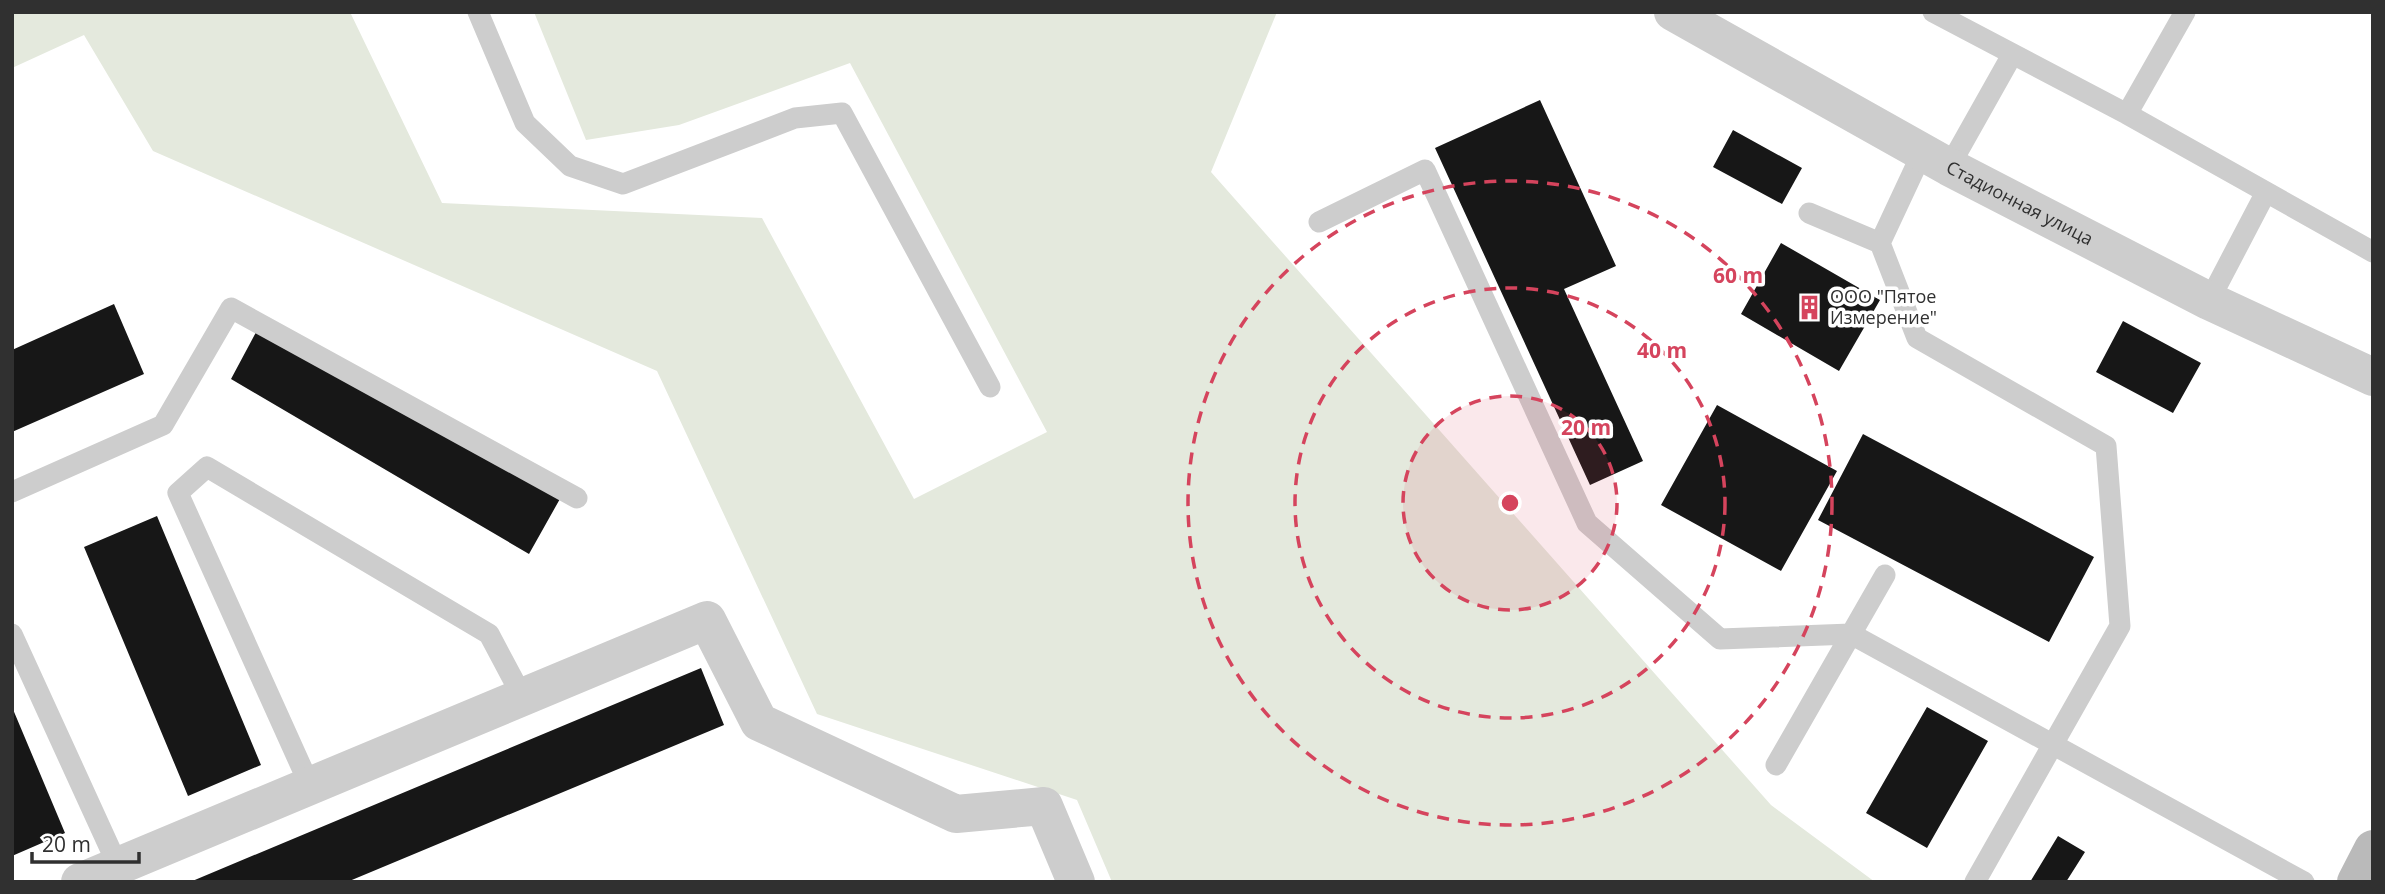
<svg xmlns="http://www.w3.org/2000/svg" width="2385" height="894" viewBox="0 0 2385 894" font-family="'Open Sans',sans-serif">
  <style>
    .green { fill: #e4e9dd }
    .building { fill: #171717 }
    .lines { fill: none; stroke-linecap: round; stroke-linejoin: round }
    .lane { stroke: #cdcdcd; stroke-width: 21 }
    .street { stroke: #cdcdcd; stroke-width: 38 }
    .secondary { stroke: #bababa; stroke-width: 38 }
    .ring { fill: none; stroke: #d5445d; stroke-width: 3.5; stroke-dasharray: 12 9 }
    .labels { text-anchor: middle; stroke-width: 7; stroke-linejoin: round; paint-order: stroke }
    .street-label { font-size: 18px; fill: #303030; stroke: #fff }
    .poi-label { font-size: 18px; fill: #303030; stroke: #fff; text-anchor: start }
    .centre { fill: #d5445d; stroke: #fff; stroke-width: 3.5 }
    .ring-label { font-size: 21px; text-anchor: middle; font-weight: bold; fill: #d5445d; stroke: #fff; stroke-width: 7; stroke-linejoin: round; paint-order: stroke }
  </style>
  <rect width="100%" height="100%" fill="#fff"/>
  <path class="green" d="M12,12H350L442,203L762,218L914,499L1047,432L850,63L679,125L586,140L534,12H1277L1211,172L1771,805L1875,882H1112L1077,800L817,714L657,371L153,151L84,35L12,68Z"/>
  <path class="building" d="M1540,100L1616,266L1564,289L1643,461L1590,485L1435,148Z
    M1733,130L1802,168L1782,204L1713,167Z
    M1781,243L1880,300L1839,371L1741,314Z
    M114,304L144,374L12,432V350Z
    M2123,321L2201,363L2173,413L2096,372Z
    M261,323L561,497L529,554L231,379Z
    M1717,405L1837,471L1781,571L1661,505Z
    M1863,434L2094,557L2049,642L1818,520Z
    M157,516L261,765L188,796L84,547Z
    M701,668L724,725L347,882H190Z
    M12,707L65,833L12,856Z
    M1927,707L1988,741L1927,848L1866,813Z
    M2058,836L2085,852L2066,882H2030Z"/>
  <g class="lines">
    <path class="lane" d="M478,12L525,123L570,166L623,184L795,118L842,113L990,387
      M1933,12L2127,114L2373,252
      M2127,114L2185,12
      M1949,167L2012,55
      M1809,213L1880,243L1917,338L2106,446L2120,626L1975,882
      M1319,222L1425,170L1587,523L1720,639L1851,634L2304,882
      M1880,243L1923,151
      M2209,301L2265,194
      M12,492L163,425L231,308L577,498
      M12,634L118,866
      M1776,765L1885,575
      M310,786L178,493L207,467L489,634L523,698"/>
    <g class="street">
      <path id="s1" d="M1673,12L1949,167L2209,301L2373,377"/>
      <path d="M80,882L707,620L759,722L956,814L1044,806L1076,882"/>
    </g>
    <path class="secondary" d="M2356,882L2373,849"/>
  </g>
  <circle cx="1510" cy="503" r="107" fill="#d5445d" fill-opacity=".12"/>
  <g class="ring">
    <circle cx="1510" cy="503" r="107"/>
    <circle cx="1510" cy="503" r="215"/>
    <circle cx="1510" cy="503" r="322"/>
  </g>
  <defs>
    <symbol id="building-bare" viewBox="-9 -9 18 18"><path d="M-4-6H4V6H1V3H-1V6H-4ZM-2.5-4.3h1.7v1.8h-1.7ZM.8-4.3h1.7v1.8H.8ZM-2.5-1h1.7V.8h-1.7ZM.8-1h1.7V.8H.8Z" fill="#d5445d" stroke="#fff" stroke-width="2.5" paint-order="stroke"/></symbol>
  </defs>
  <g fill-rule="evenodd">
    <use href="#building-bare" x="1792" y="290" width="35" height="35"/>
  </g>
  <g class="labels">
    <g class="street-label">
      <text dy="6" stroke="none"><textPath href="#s1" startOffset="396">Стадионная улица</textPath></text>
    </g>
    <g class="poi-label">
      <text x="1830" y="303">ООО "Пятое<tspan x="1830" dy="21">Измерение"</tspan></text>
    </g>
  </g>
  <circle cx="1510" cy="503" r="10" class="centre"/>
  <g class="ring-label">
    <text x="1738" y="283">60 m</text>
    <text x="1662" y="358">40 m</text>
    <text x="1586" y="435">20 m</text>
  </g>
  <rect width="2385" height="894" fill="none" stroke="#303030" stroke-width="28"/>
  <path d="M32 852v10h107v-10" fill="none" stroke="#303030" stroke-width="3.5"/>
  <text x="42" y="852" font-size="21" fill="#303030" stroke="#ffffff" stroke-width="5" paint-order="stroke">20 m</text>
</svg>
